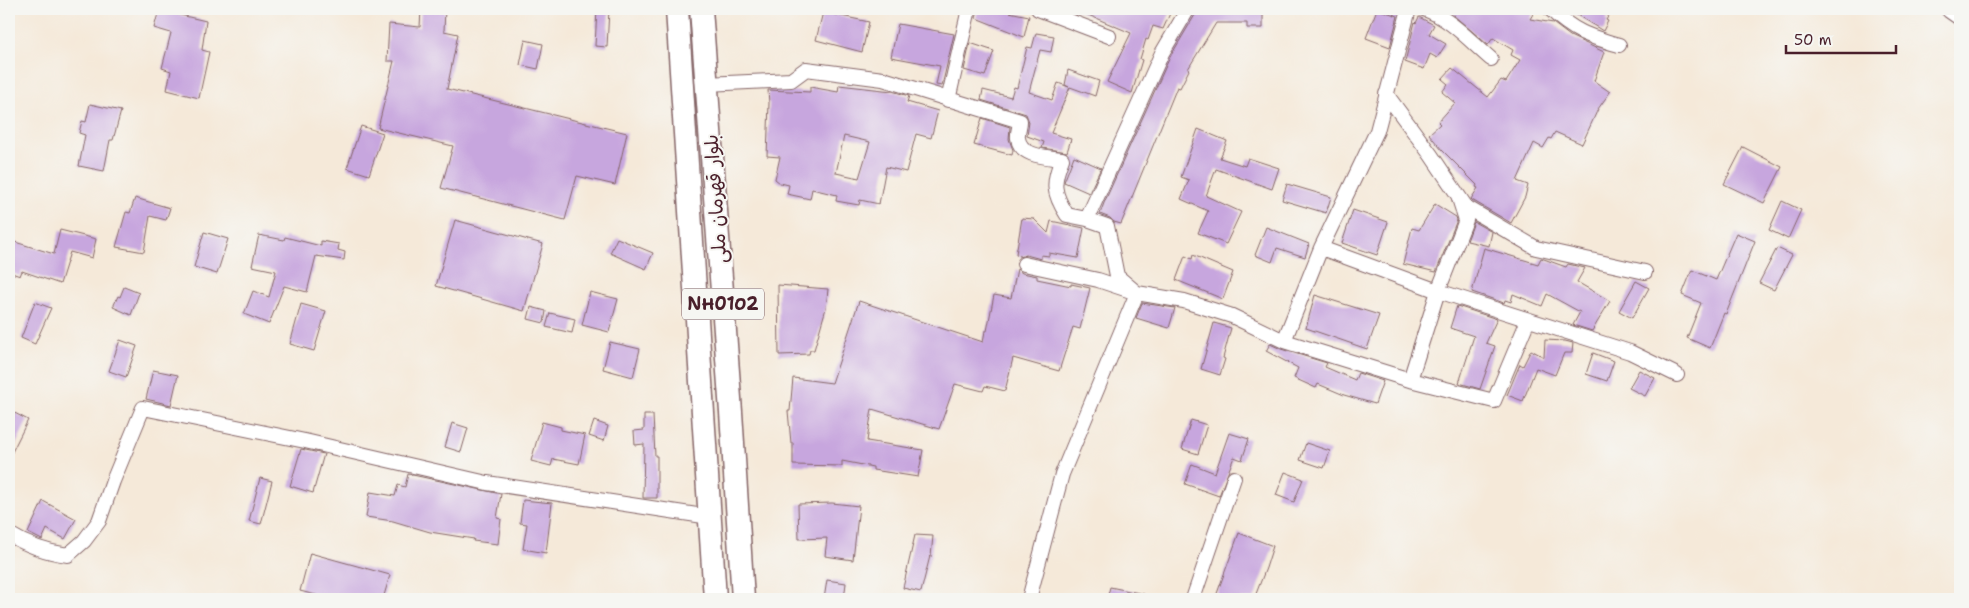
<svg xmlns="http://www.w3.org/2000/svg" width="1969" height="608" viewBox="0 0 1969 608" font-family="'Shantell Sans','Playpen Sans Arabic',sans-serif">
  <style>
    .building { fill: #c7a6de; fill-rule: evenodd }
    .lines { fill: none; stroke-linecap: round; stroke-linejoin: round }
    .minor-casing { stroke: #866668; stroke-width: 16 }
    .tertiary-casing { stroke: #866668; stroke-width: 20 }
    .trunk-casing { stroke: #866668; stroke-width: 25 }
    .minor { stroke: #fff; stroke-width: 14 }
    .tertiary { stroke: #fff; stroke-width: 18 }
    .trunk { stroke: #fff; stroke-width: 22 }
    .labels { text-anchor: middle; stroke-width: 4; stroke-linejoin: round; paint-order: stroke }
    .shield { fill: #f6f6f2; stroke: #7e6067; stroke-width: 1 }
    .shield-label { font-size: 18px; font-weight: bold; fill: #4a1f2b }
    .street-label { font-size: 19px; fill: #4a1f2b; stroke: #f6f6f2 }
  </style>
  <rect width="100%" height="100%" fill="#f6f6f2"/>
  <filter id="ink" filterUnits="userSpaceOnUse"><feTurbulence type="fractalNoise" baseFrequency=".02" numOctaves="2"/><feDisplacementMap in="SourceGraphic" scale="10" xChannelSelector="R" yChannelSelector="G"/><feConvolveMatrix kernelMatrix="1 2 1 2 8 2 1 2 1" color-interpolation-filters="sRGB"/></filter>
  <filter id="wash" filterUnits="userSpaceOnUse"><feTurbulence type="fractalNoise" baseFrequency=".0096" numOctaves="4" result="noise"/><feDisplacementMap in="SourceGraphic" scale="20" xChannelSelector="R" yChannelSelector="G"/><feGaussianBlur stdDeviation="1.12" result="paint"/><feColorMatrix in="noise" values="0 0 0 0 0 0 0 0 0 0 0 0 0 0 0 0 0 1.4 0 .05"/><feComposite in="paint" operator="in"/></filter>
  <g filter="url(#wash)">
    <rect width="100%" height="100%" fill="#f5e9d9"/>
    <g id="blocks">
      <path class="building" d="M421,9H445L444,31L458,34L447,89L627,133L615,185L577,176L565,220L441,188L453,146L378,128L394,61H387L389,24L420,27Z
        M597,9H609L607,47L595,46Z
        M978,9H1011L1009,12L1029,16L1024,37L976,18Z
        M1074,9H1172L1163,29L1153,26L1148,40L1146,39L1140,59L1142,60L1132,93L1107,82L1131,33Z
        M1206,9H1263V28H1247V23H1216L1188,69L1189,70L1180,88L1177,87L1121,224L1114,222L1110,218L1100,214L1104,203L1170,57L1198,10L1204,14Z
        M1377,9L1398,16L1390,47L1366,38Z
        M1458,9H1536L1530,19L1553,23L1570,36L1604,52L1594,81L1610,92L1598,109L1582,144L1555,132L1551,139L1549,138L1543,148L1534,143L1517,181L1528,185L1525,197L1511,223L1472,200L1471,199L1478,188L1476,187L1477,185L1442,150L1429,134L1440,124L1438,122L1455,103L1442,92L1448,84L1442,79L1452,68L1488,97L1501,80L1506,82L1520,60L1511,55L1513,50L1493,38L1488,45L1453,15Z
        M1567,9H1613L1606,20L1608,21L1603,31Z
        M159,10L206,21L202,50L209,52L199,98L167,90L171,71L162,68L171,33L154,28Z
        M823,12L869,22L862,52L816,40Z
        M1419,17L1434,25L1429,34L1446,44L1437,58L1430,54L1424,69L1405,62L1415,22L1416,23Z
        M898,24L954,34L942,86L936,85L940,66L891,57Z
        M1036,33L1054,36L1051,52L1040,50L1029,92L1052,100L1058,83L1069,87L1065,85L1068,70L1099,81L1095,96L1070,87L1051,133L1071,139L1067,152L1042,148L1044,142L1027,136L1029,122L1026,114L981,100L983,90L1011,97L1014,87L1017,88L1027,47L1032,48Z
        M525,40L543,44L538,69L520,65Z
        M970,43L994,51L985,76L964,70Z
        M839,85L892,91L909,96L907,102L938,111L931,138L916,134L906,172L886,167L879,204L860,200L859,205L836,201L837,195L812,189L810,199L787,194L789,185L780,183L775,179L780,157L767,156L769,103L768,90L810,92V87L838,92ZM844,136L870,142L859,178L836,173Z
        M90,104L121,111L113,140H110L104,171L79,166L85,135L79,133L82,121L86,122Z
        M982,118L1010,127L1009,139L1013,150L1012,155L974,145Z
        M361,126L383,133L369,175L347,168Z
        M1198,129L1227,141L1220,158L1245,166L1248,158L1279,168L1272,189L1216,169L1206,196L1241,212L1226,244L1198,233L1208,211L1181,199L1189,180L1181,177Z
        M1743,147L1782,167L1764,203L1724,184Z
        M1074,156L1101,168L1089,193L1064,182Z
        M1287,184L1331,197L1326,213L1282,200Z
        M135,198L170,208L166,220L150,216L144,252L116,247L126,212L130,213Z
        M1782,201L1801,210L1788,239L1769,230Z
        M1435,204L1456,217L1457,220L1436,272L1403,264L1412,228L1419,230Z
        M1353,210L1388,222L1377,255L1342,243Z
        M1022,218L1034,219L1048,233L1051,221L1084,228L1078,258L1049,253V256L1041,255V259L1026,255L1020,257V255L1016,254Z
        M455,220L543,244L524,311L436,286Z
        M1474,222L1492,232L1489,246L1467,241Z
        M1266,227L1309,244L1305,257L1277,248L1272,262L1255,255Z
        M60,230L96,239L92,258L70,252L60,284L22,271L20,276L9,272V260L15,242L54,254Z
        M204,232L228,239L217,274L194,267Z
        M1736,233L1755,241L1726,314L1724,313L1710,348L1687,338L1701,303L1682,295L1692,270L1716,280Z
        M259,235L284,240L285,237L321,246V241L339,244L338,250L345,252L344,260L316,256L307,292L284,286L269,324L244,314L253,291L269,297L276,271L252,266Z
        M617,238L653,253L646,269L610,253Z
        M1484,248L1538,264L1541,258L1566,267L1568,264L1585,268L1577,282L1610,301L1592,331L1573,325L1580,312L1547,294L1542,306L1513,294L1511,302L1505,300L1504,303L1472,292Z
        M1777,248L1792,255L1774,290L1759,283Z
        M1193,255L1233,272L1223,299L1176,280L1185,256L1192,259Z
        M1017,269L1022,273L1037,276V279L1071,286V284L1090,288L1080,329L1073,327L1059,371L1013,358L1005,391L985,386L983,391L955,384L939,429L872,409L867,441L923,450L918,477L873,470V467L842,461V466L793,465V443H791L788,411H790L793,378L832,383L859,301L983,342L985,331H987L994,295L1011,298Z
        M1636,281L1649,288L1632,318L1619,311Z
        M778,285L828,289L826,308L814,350H810L809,354L779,355Z
        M124,287L139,293L131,315L113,307L118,296L120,297Z
        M590,292L618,299L609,332L582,325Z
        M1315,295L1379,315L1367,349L1306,328Z
        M35,302L51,308L35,344L21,338Z
        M1142,303L1175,308L1169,328L1136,318Z
        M301,304L326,311L314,351L290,344Z
        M1457,306L1497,319L1486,343L1495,346L1480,389L1459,383L1474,336L1450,328Z
        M531,307L546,311L544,323L528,319Z
        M550,313L575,319L572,333L546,327Z
        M1214,323L1231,328L1223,358L1225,359L1220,375L1201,369Z
        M120,340L137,346L126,377L109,371Z
        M1545,340L1565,341L1573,343L1572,353H1564L1555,375L1536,368L1523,401L1507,395L1520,364L1523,366L1531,350L1544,357Z
        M610,342L640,349L633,377L603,369Z
        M1270,344L1281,349L1327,363L1325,367L1355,380L1358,373L1383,381L1375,404L1344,395L1318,384L1316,388L1294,378L1298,368L1266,351Z
        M1593,353L1614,361L1607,381L1586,374Z
        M153,370L178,375L171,405L146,399Z
        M1639,370L1655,378L1645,396L1629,388Z
        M9,410L28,420L9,458Z
        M644,415H653L655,456H657V498H643L644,444L635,445L634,431L644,430Z
        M1191,420L1207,425L1198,454L1182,449Z
        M594,421L608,426L604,441L589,436Z
        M542,422L561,427V430L585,435L579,464L553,459L551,466L531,461Z
        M452,423L468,428L461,452L445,447Z
        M1229,433L1249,439L1242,460L1234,457L1219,496L1185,484L1192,464L1215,473Z
        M1306,443L1330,451L1324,468L1300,460Z
        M301,449L324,454L313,493L290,486Z
        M1285,472L1303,479L1294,502L1276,495Z
        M408,474L501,494L497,518L501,519L498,544L473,541L474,539L430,532L393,521L366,517L370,492L395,496L398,485L405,487Z
        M260,478L272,481L261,524L249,521Z
        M523,500L552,503L546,553L523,549L527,524L520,523Z
        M43,501L76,519L65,539L47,529L42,540L28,533Z
        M832,503L859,506L853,560L825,556L827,538L799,539L798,504Z
        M1239,533L1273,546L1266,568L1254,599H1215Z
        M915,535L933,536L931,557L930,556L921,592L903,588Z
        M310,553L390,575L383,599H331L300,591Z
        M827,580L846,583L844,599H824Z
        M1110,587L1144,594V599H1107Z"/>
    </g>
  </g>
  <g filter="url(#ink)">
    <use href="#blocks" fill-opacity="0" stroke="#866668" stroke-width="1"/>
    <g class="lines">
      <defs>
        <path id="minor" d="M1038,9L1109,36
          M1424,9C1450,18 1470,41 1491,59
          M1550,9C1574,32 1588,36 1619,45
          M706,84L791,80L806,69L883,79L1020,121C1020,126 1017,133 1018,138C1020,157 1048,157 1062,159C1052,183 1053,193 1067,215L1087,219
          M1386,94L1431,155L1466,207L1536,248L1645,272
          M948,100L969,9
          M1321,248L1438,291L1630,352L1677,375
          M1024,264L1098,280L1137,293L1184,301L1232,316L1284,341L1410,380L1438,291L1466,220L1458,195
          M1284,341L1321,248L1377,131L1409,9
          M1410,380L1494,401L1528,320
          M9,534C28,546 45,552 68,555L84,541L99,521L113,481L143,408L305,441L487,483L710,517
          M1029,599L1062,474L1137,293L1117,276L1107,226L1087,219L1162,53L1188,9
          M1193,599L1234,478"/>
        <path id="tertiary" d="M1950,9L1960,16"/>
        <path id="trunk" d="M677,9L715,599
          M701,9L731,412L743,599"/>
      </defs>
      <use href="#minor" class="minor-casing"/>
      <use href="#tertiary" class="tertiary-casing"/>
      <use href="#trunk" class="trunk-casing"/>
      <use href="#minor" class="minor"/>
      <use href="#tertiary" class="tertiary"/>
      <use href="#trunk" class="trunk"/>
    </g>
  </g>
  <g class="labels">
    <rect class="shield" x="682" y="288.5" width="82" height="31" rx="4"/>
    <g class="shield-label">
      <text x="723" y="310">NH0102</text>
    </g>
    <g class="street-label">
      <text transform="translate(715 199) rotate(-94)" y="7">بلوار قهرمان ملی</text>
    </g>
  </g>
  <rect width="1969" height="608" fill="none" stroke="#f6f6f2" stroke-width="30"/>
  <path d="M1786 45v8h110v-8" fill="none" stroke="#4a1f2b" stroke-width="2.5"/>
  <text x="1794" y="45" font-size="15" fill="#4a1f2b" stroke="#f6f6f2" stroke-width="4" paint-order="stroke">50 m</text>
</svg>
